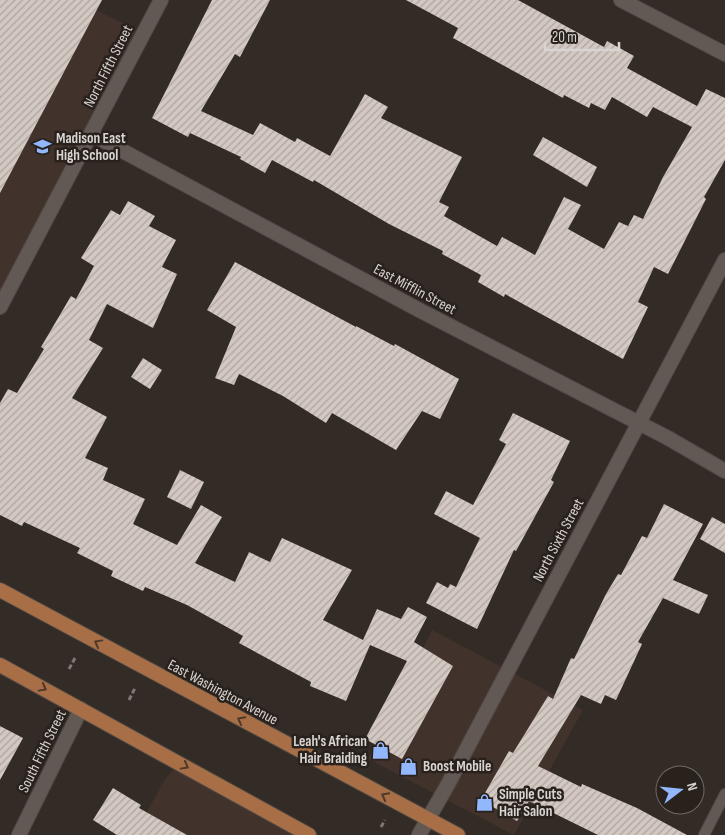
<svg xmlns="http://www.w3.org/2000/svg" width="725" height="835" viewBox="0 0 725 835" font-family="'Sofia Sans Condensed',sans-serif">
  <style>
    .built { fill: #41332b }
    .building { fill: url(#building-hatch) }
    .lines { fill: none; stroke-linecap: round; stroke-linejoin: round }
    .service-casing { stroke: #4f4945; stroke-width: 12 }
    .minor-casing { stroke: #4f4945; stroke-width: 16 }
    .tertiary-casing { stroke: #4f4945; stroke-width: 16 }
    .primary-casing { stroke: #4f4945; stroke-width: 16 }
    .path { stroke: #7e7773; stroke-width: 3; stroke-dasharray: 5 2.5; stroke-linecap: butt }
    .service { stroke: #625954; stroke-width: 10 }
    .minor { stroke: #625954; stroke-width: 14 }
    .tertiary { stroke: #625954; stroke-width: 14 }
    .primary { stroke: #a86f47; stroke-width: 14 }
    .oneway { stroke: #4f3829 }
    .labels { text-anchor: middle; stroke-width: 5; stroke-linejoin: round; paint-order: stroke }
    .street-label { font-size: 15px; fill: #d9d4d1; stroke: #29211c }
    .poi-label { font-size: 15px; font-weight: bold; fill: #d9d4d1; stroke: #29211c; text-anchor: start }
  </style>
  <defs>
    <pattern id="building-hatch" width="6" height="6" patternUnits="userSpaceOnUse" patternTransform="scale(1.25)"><rect width="6" height="6" fill="#d3c8c2"/><path d="M-1 1l2-2M0 6l6-6M5 7l2-2" fill="none" stroke="#aea6a1"/></pattern>
  </defs>
  <rect width="100%" height="100%" fill="#332b26"/>
  <path class="built" d="M0,0H76L143,33L0,307Z
    M432,630L583,710L514,835L368,759Z
    M179,763L309,835H134L165,779Z"/>
  <path class="building" d="M0,0H102L0,193Z
    M212,0H270L240,57L235,54L201,111L253,135L260,123L295,142L297,138L330,156L365,94L388,107L381,118L462,157L439,202L449,207L444,216L497,246L502,237L535,255L564,197L581,205L568,229L604,249L619,222L628,226L634,215L643,219L663,177L692,127L653,107L647,117L612,97L605,110L591,103L589,108L564,95L563,98L453,38L458,28L406,0H518L604,47L607,41L634,56L627,68L697,106L706,89L725,98V160L704,197L706,199L668,274L654,267L638,302L648,307L623,359L505,294L504,297L478,282L481,275L442,254L443,251L389,224L314,180L313,182L272,160L265,173L240,159L241,157L190,133L188,137L152,118Z
    M543,137L597,167L587,187L533,155Z
    M128,201L155,216L149,226L176,240L162,267L177,274L153,328L107,304L89,340L103,348L72,398L107,417L85,458L108,468L103,480L145,499L133,524L177,545L201,505L222,517L195,563L235,582L249,552L270,562L282,538L352,570L323,620L363,640L377,609L401,619L408,607L427,617L414,642L453,666L402,759L365,739L407,661L370,645L346,701L310,686L311,682L239,643L243,636L187,605L145,587L143,591L111,576L113,571L77,553L80,548L24,522L22,526L0,515V403L8,389L17,393L44,349L41,347L71,296L76,299L94,266L81,258L111,210L120,215Z
    M235,262L356,327V326L394,346L395,344L459,379L440,419L422,411L396,450L332,413L326,423L283,396L239,374L234,385L215,378L236,327L207,310Z
    M143,358L162,370L150,389L131,377Z
    M513,413L570,441L551,480L554,482L516,551L514,550L477,629L426,603L437,582L448,588L450,584L456,587L480,538L434,514L446,491L473,505L506,444L499,440Z
    M180,470L204,482L191,509L167,497Z
    M664,504L703,524L673,580L708,595L699,614L663,598L638,642L642,644L616,700L605,695L601,704L581,695L538,766L581,787L582,784L637,808L687,835H598L529,801L517,821L481,800L509,751L513,753L548,696L553,699L571,658L574,659L606,594L618,574L621,575L642,536L647,538Z
    M712,517L725,524V553L700,539Z
    M0,726L23,738L0,780Z
    M113,788L141,805L139,808L187,835H117L93,820Z"/>
  <g class="lines">
    <defs>
      <path id="service" d="M704,835L725,794"/>
      <path id="minor" d="M621,0L725,54
        M91,134L421,311L668,438L725,471
        M0,307L161,0
        M428,819L447,786L725,260
        M19,835L81,709"/>
      <path id="tertiary" d="M419,835L428,819"/>
      <path id="primary" d="M0,590L458,835
        M0,665L309,835"/>
    </defs>
    <use href="#service" class="service-casing"/>
    <use href="#minor" class="minor-casing"/>
    <use href="#tertiary" class="tertiary-casing"/>
    <use href="#primary" class="primary-casing"/>
    <path class="path" d="M69,669L75,658
      M129,700L135,688
      M381,827L385,820"/>
    <use href="#service" class="service"/>
    <use href="#minor" class="minor"/>
    <use href="#tertiary" class="tertiary"/>
    <use href="#primary" class="primary"/>
  </g>
  <defs><path id="oneway-chevron" d="M-2-3.5L2.5 0L-2 3.5" fill="none" stroke-width="1.6" stroke-linecap="round" stroke-linejoin="round" transform="scale(1.25)"/></defs>
  <g class="oneway">
    <use href="#oneway-chevron" transform="translate(98 643) rotate(-151)"/>
    <use href="#oneway-chevron" transform="translate(43 688) rotate(29)"/>
    <use href="#oneway-chevron" transform="translate(241 720) rotate(-152)"/>
    <use href="#oneway-chevron" transform="translate(185 766) rotate(29)"/>
    <use href="#oneway-chevron" transform="translate(385 796) rotate(-152)"/>
  </g>
  <defs>
    <symbol id="school-bare" viewBox="-9 -9 18 18"><path d="M0-5L7-2L0 1L-7-2ZM-4 1L0 2.5L4 1V4Q0 6-4 4Z" fill="#92b7fd" stroke="#29211c" stroke-width="2.5" paint-order="stroke"/></symbol>
    <symbol id="shop-bare" viewBox="-9 -9 18 18"><path d="M-5-2.5h2.3a2.7 3.5 0 0 1 5.4 0H5L5.5 6h-11ZM-1.5-2.5h3a1.5 2.3 0 0 0-3 0Z" fill="#92b7fd" stroke="#29211c" stroke-width="2.5" paint-order="stroke"/></symbol>
  </defs>
  <g fill-rule="evenodd">
    <use href="#school-bare" x="30" y="134" width="25" height="25"/>
    <use href="#shop-bare" x="368" y="738" width="25" height="25"/>
    <use href="#shop-bare" x="396" y="754" width="25" height="25"/>
    <use href="#shop-bare" x="472" y="790" width="25" height="25"/>
  </g>
  <g class="labels">
    <g class="street-label">
      <text transform="translate(108 66) rotate(-63)" y="5">North Fifth Street</text>
      <text transform="translate(415 289) rotate(28)" y="5">East Mifflin Street</text>
      <text transform="translate(558 540) rotate(-62)" y="5">North Sixth Street</text>
      <text transform="translate(223 692) rotate(28)" y="5">East Washington Avenue</text>
      <text transform="translate(42 751) rotate(-64)" y="5">South Fifth Street</text>
    </g>
    <g class="poi-label">
      <text x="56" y="143">Madison East<tspan x="56" dy="17">High School</tspan></text>
      <text x="367" y="746" text-anchor="end">Leah's African<tspan x="367" dy="17">Hair Braiding</tspan></text>
      <text x="423" y="771">Boost Mobile</text>
      <text x="499" y="799">Simple Cuts<tspan x="499" dy="17">Hair Salon</tspan></text>
    </g>
  </g>
  <g transform="translate(680 790) rotate(74)"><circle r="24" fill="#29211c" stroke="#6f6964"/>
  <path d="M0-4L9 19L0 12L-9 19Z" fill="#92b7fd"/>
  <text y="-8" font-size="14" font-weight="bold" text-anchor="middle" fill="#d9d4d1">N</text>
  </g>
  <path d="M545 42v8h74v-8" fill="none" stroke="#d9d4d1" stroke-width="2.5"/>
  <text x="552" y="42" font-size="15" fill="#d9d4d1" stroke="#29211c" stroke-width="4" paint-order="stroke">20 m</text>
</svg>
